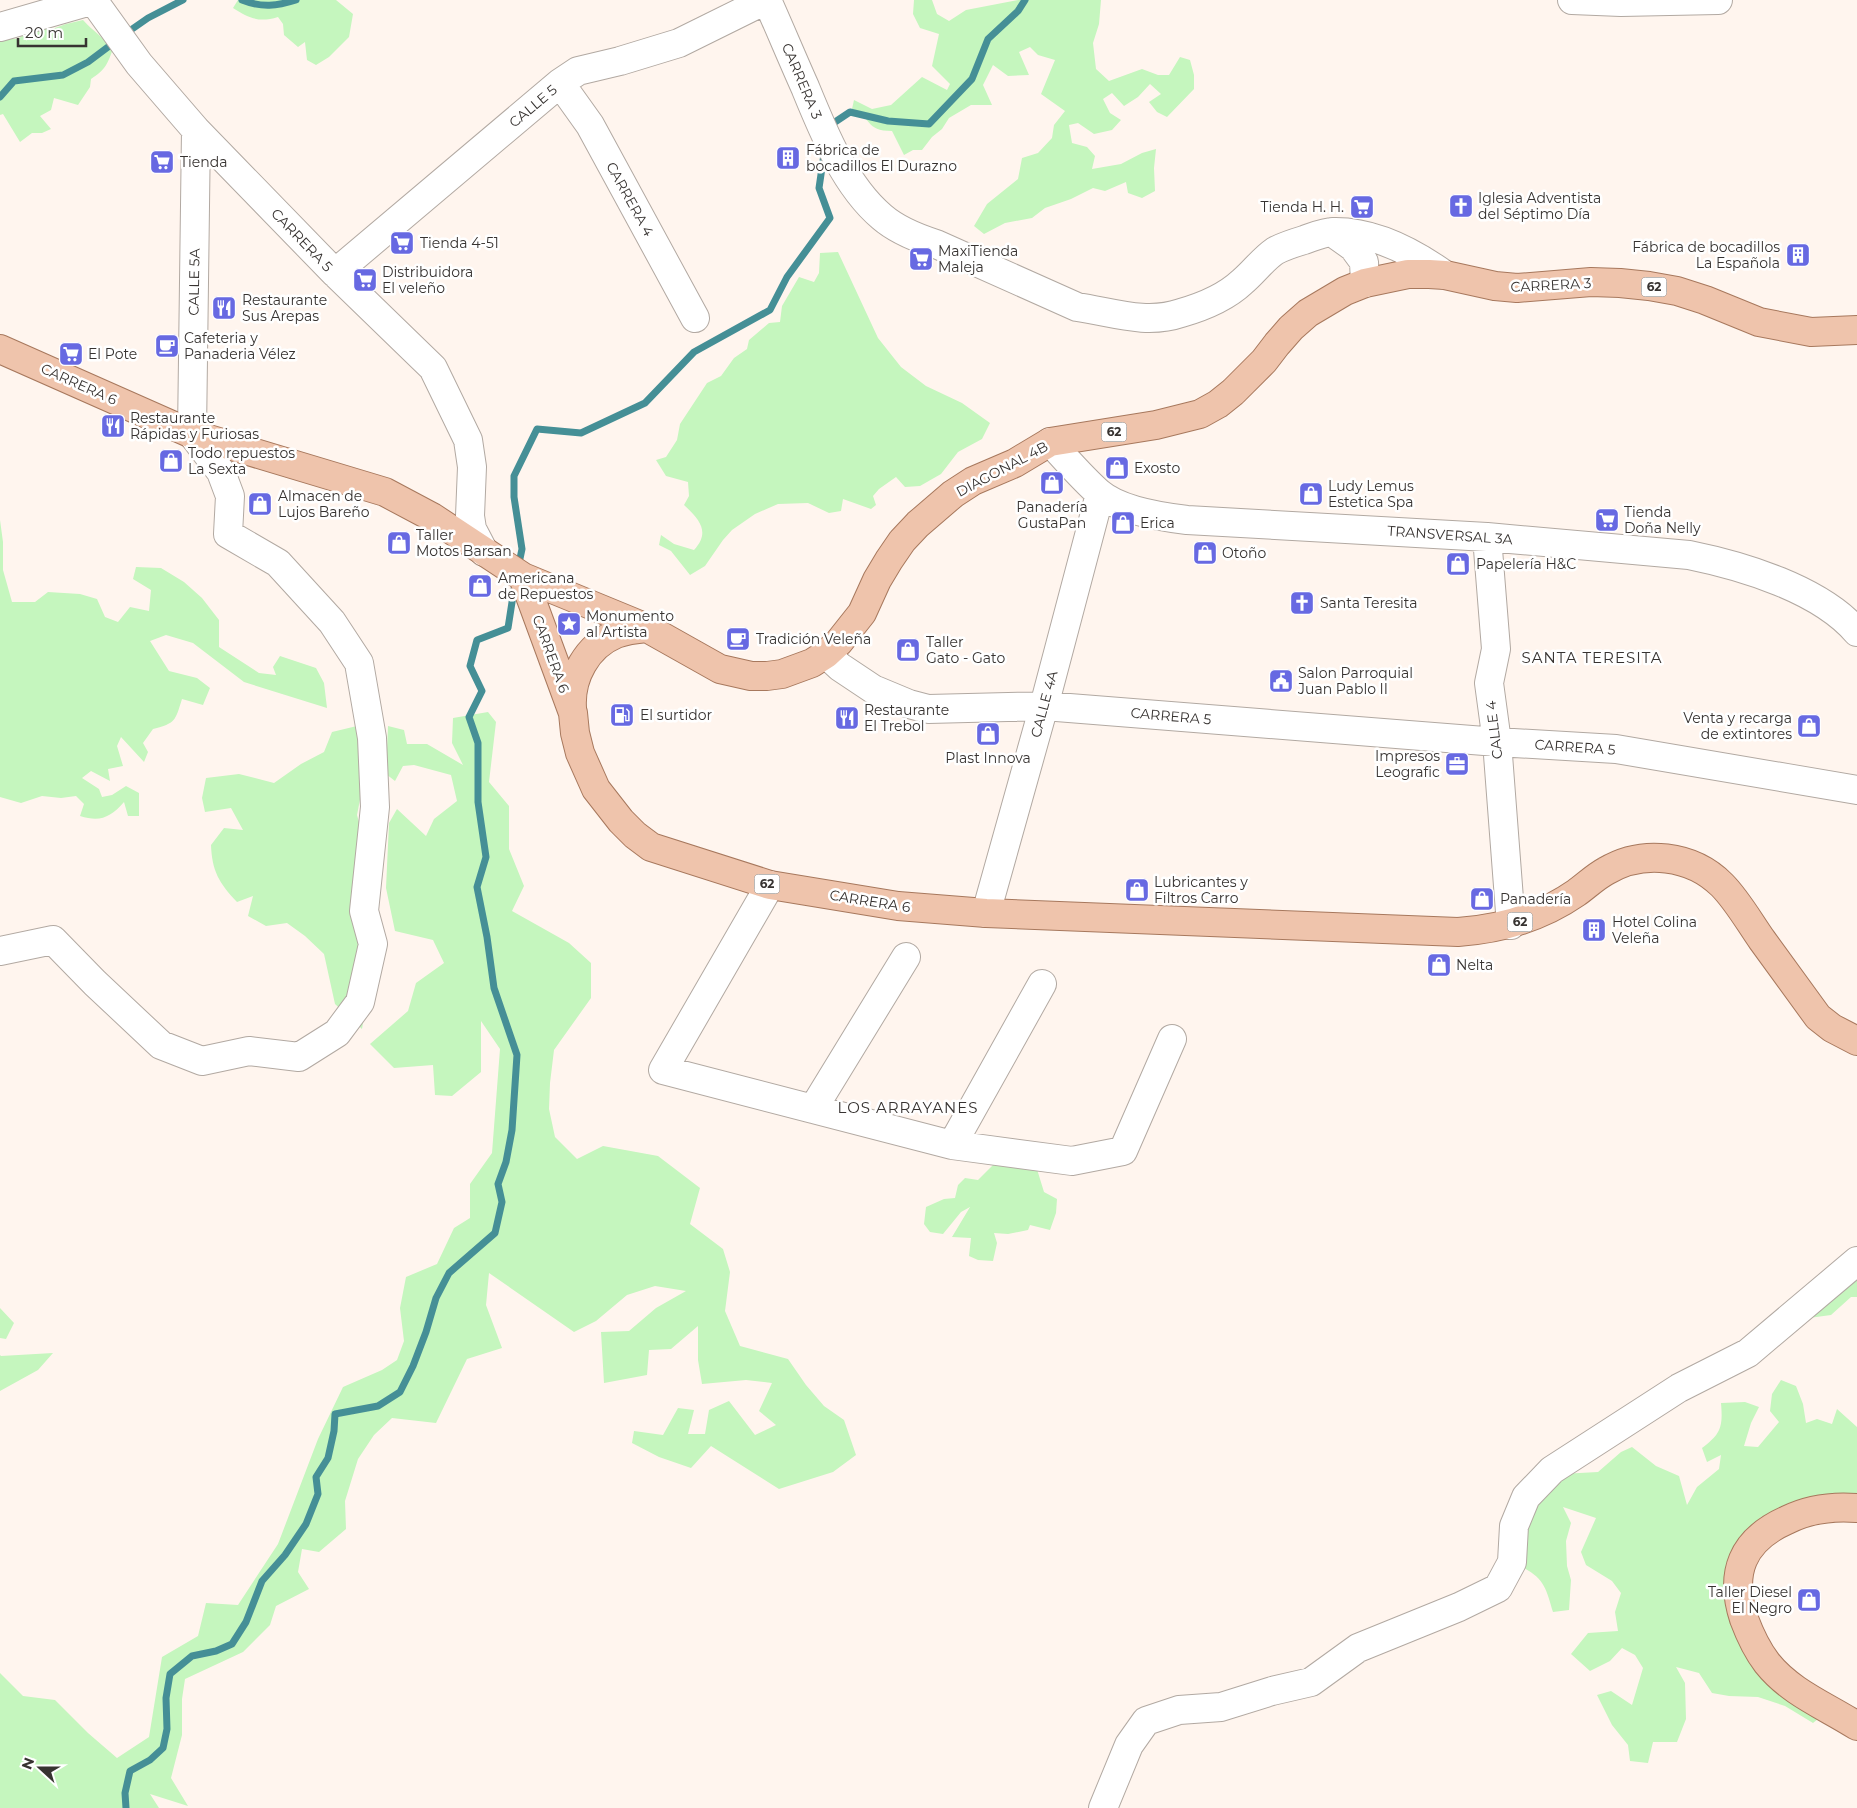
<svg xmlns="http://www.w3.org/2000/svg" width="1857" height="1808" viewBox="0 0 1857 1808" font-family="Montserrat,sans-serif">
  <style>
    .green { fill: #c5f6be }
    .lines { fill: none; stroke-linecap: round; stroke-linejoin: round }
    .stream { stroke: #458f96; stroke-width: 7 }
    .minor-casing { stroke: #b2a9a2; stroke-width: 30 }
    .major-casing { stroke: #a7785d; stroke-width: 30 }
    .minor { stroke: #fff; stroke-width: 28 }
    .major { stroke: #efc4ac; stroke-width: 28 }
    .labels { text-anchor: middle; stroke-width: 5; stroke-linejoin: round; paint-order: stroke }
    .shield { fill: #fff; stroke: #73706f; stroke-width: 1 }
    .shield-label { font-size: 12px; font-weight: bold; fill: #373331 }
    .street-label { font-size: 14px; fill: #373331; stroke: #fff }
    .poi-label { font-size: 14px; fill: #373331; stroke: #fff; text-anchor: start }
    .neighbourhood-label { font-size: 15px; letter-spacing: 1px; fill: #373331; stroke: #fff }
  </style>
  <rect width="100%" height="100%" fill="#fff5ee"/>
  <path class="green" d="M238,0H336L353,14L349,37L329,57L316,65L307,60L305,42L298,47L284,35L283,24L278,17C259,23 249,18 233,8Z
    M914,0H932L937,14L949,21L966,10L1018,0H1101L1099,24L1093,43L1096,69L1109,81L1142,69L1158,75H1169L1180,57L1190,60L1194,75V89L1167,117L1157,112L1149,102L1161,94L1150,84L1138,97L1124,106L1112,93L1103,99L1110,113L1121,120L1112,130L1094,134L1078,123L1069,125L1072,143L1087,147L1095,156L1092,169L1121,164L1142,153L1156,149L1154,168L1155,191L1142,198L1128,193L1126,182L1105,191L1093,188L1071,199L1045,208L1032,218L1005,223L984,234L974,226L987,204L1018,179L1022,158L1038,153L1052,138L1054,125L1065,111L1041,94L1055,60L1038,55L1030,47L1019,52L1029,75L1008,76L993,65L983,85L992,105H971L949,118L942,129L932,137L922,150H913L904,155L892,131C865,131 872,117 852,109L854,100L872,109L891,105L922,77L947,90L950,84L932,66L939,34L920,28L913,14Z
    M83,20C93,31 104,38 113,49C107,65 105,70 91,79L90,87L78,105L54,98L51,110L40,116L51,129L42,133H32L20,142L3,114L0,115V42L7,38L18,39L32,28L52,29L66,24Z
    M838,252L878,338L901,367L926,386L962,403L990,423L982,439L958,452L941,474L920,486L905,487L896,477L879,489L873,496L876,505L871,509L843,499L841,511L829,513L808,503L778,504L755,514L732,530L723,540L705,566L690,575L671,551L659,545L661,535L674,544L694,550C711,532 699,519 684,505L689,496L688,482L666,476L656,460L666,457L677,440L680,424L707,383L721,376L734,358L747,349L749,340L769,323L780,322L782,306L799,277L814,282L819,273L820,253Z
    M0,520L3,542V570L12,602H35L48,592L80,594L97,599L105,617L118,622L130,607L149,611L151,590L133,579L136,567L161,568L184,582L202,598L219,620V647L259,673L276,675L273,667L280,656L316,668L324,683L327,708L244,682L193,643L166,635L150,641L169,671L197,678L210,688L203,705L182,699C175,721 176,723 153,729L143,743L148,752L144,762L121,737L117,746L123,766L108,769L110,781L91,771L82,778L99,789L102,797L112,795L126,786L139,793V816H128L124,802C110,818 100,822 80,816L84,804L76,796L61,798L42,796L21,803L0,797Z
    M488,712L496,722L489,782L509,806V849L524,886L512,911L569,943L591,963V998L554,1050L550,1083L549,1109L555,1137L577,1159L603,1146L658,1156L700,1188L690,1224L723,1249L730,1272L725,1311L740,1346L788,1359L806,1385L824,1406L844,1420L856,1455L833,1472L779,1489L711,1446L691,1468L659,1457L632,1443L634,1431L663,1435L678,1408L694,1410L688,1434H705L709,1410L729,1401L755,1435L776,1425L759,1411L772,1383L746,1380L702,1384L698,1360V1326L671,1349L649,1350L647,1375L604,1383L601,1332L629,1331L656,1308L686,1291L655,1286L627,1295L596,1321L574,1332L489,1273L486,1305L502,1348L467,1359L436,1423L392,1418L374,1435L358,1459L345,1501L346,1529L319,1552L302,1549L298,1572L309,1589L276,1606L270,1625L243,1652L185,1679L182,1699V1735L171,1778L188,1806L150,1794L159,1808H0V1673L23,1696L55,1700L88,1733L117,1758L149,1737L162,1657L198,1636L206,1603L238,1605L278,1544L318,1439L343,1387L382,1370L397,1360L404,1341L400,1308L406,1277L437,1264L454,1228L470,1218V1184L492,1153L500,1049L481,1021V1072L452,1096L435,1095L433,1065L394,1068L370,1044L408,1011L416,983L444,963L433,940L395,931L386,888L389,823L397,809L426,836L434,819L457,801L451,775L414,765L403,766L395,781L386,774L388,726L404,730L407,744H427L463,765L452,743L453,718Z
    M357,726L366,769L357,815L362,833L367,999L362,1029L335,1004L324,954L305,936L287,923L266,926L248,916L253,896L237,902C219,883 212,871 211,845L224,828L243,830L231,808L205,812L202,798L206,778L239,774L274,783L301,764L324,752L332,732Z
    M1004,1154L1036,1166L1044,1192L1057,1199L1056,1213L1050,1230L1030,1225L1028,1230L1008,1234L994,1233L997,1243L993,1261L978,1260L969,1256L971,1238L952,1237L970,1207L961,1212L943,1234L930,1232L924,1224L926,1207L944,1199L955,1198L958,1185L965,1178L978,1180Z
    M1857,1269V1297H1851L1831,1315L1809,1318Z
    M0,1308L14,1323L6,1339L0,1338Z
    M53,1353L38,1370L0,1391V1355L1,1356Z
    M1781,1380L1796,1386L1803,1404L1806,1423L1817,1419L1832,1424L1837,1409L1857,1427V1498L1788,1506L1761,1517L1734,1547L1728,1570L1738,1618L1823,1715L1813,1723L1785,1706L1758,1697L1729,1696L1712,1693L1699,1673L1676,1667L1685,1683L1686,1719L1677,1742H1653L1648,1763L1630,1761L1628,1745L1612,1725L1597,1695L1611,1691L1632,1705L1643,1668L1635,1655L1622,1648L1610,1661L1590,1671L1571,1654L1588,1633L1618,1631L1615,1612L1621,1593L1612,1581L1586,1565L1581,1552L1596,1518L1563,1507L1571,1523L1566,1541L1567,1566L1571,1580L1569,1610L1553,1612C1546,1589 1545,1579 1522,1567L1525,1539L1536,1497L1561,1474L1598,1472L1621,1452L1632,1447L1656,1466L1679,1476L1687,1505L1697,1487L1719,1469L1721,1455L1707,1462L1702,1448C1721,1434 1723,1427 1721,1403L1745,1402L1759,1407L1751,1423L1744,1446L1758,1447L1779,1422L1770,1411L1772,1394Z"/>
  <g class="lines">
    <path class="stream" d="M242,0C262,8 277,6 296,0
      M125,34L148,18L183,0
      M0,97L14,81L63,75L88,62L116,41
      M829,128V126L850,112L888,121L929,124L972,79L988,39L1018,11L1025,0
      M518,568L522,549L514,497V476L537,429L581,433L645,403L694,352L770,310L787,277L830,218L819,188L824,154
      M126,1808L125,1793L130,1771L150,1760L163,1748L167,1729L166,1698L170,1674L192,1656L216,1651L232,1644L246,1622L262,1581L285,1555L306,1524L318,1494L316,1477L328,1458L334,1431L335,1414L378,1406L400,1392L413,1366L426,1332L436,1298L449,1273L495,1233L502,1202L498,1184L506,1162L512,1130L517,1055L494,988L487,937L477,887L486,857L478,802V743L469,717L482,691L470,666L477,640L508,628L515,583"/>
    <defs>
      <path id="minor" d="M93,0L139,64L196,130L335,273L433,368L468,440L472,467L470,516L472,529L484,552
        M767,0C780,29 792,58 805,87C823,131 845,186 882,217C897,230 917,238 936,244L1077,307C1112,312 1146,325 1181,313C1202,307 1226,297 1242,282C1254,272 1262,260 1275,251C1284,246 1294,243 1304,240C1313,237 1324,232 1333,232C1374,231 1413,252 1445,275
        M1572,0L1621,2L1718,0
        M0,27L94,0
        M560,83L590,125L695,318
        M1332,232L1353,247L1364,262L1365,283
        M335,273L560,83L578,71L620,61L679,43L766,0
        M1050,442C1066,459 1081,477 1099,493C1119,510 1161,517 1187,520L1487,537L1689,555C1743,566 1820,589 1857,632
        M1487,537L1496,649L1489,683L1497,742L1511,925
        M826,654L840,667L873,689L909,704L928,709L1044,706L1497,742L1616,749L1857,790
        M770,885L663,1070L952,1145L1072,1161L1123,1151L1172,1039
        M986,913L1044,706L1100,494
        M0,951L53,940L95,983L161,1045L202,1061L249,1051L299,1057L337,1033L360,1002L373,944L364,911L375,807L372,738L359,663L332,622L278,563L228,534L230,496L221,472L192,434L196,130
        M813,1109L906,957
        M952,1145L1042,984
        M1103,1808L1129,1745L1146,1721L1179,1710L1221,1707L1272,1691L1311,1682L1358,1648L1459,1607L1498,1588L1512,1562L1514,1526L1526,1497L1552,1470L1679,1388L1748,1353L1857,1261"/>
      <path id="major" d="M0,349L192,434L385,492L432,517L523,577L647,628L720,669L751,676H767L782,674L812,663L826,654L839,642L862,613L877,580L889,560L902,541L918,524L953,494L973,481L1015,463L1050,442L1156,425L1200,414L1218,404L1233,392L1264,361L1277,344L1291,328L1308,313L1345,291L1365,283L1408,274H1429L1445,275L1495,286L1517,288L1591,282L1620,283L1649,286L1677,291L1705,300L1759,322L1811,332L1857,330
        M523,577L573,713L575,733L580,753L596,789L621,821L635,835L651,847L770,885L898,906L986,913L1458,932C1501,929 1540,918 1576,893C1586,886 1595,877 1606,871C1643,849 1692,855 1722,885C1737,900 1750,923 1762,940C1781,966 1800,992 1818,1017L1832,1028L1857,1041
        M572,708C570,677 587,646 616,634C626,630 636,629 647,628
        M1857,1508C1832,1506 1809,1509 1787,1520C1742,1540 1729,1573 1744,1619C1750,1635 1757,1650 1767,1663C1791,1693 1826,1706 1857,1726"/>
    </defs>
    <use href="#minor" class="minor-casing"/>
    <use href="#major" class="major-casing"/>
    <use href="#minor" class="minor"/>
    <use href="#major" class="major"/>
  </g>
  <defs>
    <symbol id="building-square" viewBox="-11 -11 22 22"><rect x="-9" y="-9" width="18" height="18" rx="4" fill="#6769e2" stroke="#fff"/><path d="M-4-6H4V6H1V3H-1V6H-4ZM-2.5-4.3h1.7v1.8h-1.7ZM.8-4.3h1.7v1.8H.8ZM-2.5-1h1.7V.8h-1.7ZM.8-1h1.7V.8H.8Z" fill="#fff"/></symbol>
    <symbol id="supermarket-square" viewBox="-11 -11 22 22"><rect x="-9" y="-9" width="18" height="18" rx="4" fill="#6769e2" stroke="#fff"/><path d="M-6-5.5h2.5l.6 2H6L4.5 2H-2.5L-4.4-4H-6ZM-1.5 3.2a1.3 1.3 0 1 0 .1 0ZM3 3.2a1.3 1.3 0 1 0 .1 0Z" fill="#fff"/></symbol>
    <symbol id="church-square" viewBox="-11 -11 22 22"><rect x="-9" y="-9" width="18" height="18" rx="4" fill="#6769e2" stroke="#fff"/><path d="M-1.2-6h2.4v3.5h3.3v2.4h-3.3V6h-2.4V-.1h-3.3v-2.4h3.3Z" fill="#fff"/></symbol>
    <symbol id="restaurant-square" viewBox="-11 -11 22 22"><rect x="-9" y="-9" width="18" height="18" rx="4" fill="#6769e2" stroke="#fff"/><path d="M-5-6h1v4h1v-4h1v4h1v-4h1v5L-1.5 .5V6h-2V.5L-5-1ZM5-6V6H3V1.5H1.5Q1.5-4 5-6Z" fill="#fff"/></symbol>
    <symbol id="cafe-square" viewBox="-11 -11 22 22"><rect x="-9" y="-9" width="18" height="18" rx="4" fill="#6769e2" stroke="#fff"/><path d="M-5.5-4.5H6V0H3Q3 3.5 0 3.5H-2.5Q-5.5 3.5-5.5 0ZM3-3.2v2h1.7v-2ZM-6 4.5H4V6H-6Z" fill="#fff"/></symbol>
    <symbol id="shop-square" viewBox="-11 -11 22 22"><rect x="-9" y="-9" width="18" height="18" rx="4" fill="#6769e2" stroke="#fff"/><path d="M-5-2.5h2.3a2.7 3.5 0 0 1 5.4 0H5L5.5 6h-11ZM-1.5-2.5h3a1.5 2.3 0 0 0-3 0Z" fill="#fff"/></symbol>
    <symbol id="sight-square" viewBox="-11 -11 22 22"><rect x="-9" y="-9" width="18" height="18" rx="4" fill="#6769e2" stroke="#fff"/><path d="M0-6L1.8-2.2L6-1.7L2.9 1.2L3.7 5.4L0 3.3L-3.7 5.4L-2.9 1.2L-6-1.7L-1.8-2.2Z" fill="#fff"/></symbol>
    <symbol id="civic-square" viewBox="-11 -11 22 22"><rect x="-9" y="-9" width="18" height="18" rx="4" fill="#6769e2" stroke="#fff"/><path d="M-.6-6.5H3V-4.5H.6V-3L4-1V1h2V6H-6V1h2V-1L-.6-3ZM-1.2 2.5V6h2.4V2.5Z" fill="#fff"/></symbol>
    <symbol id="fuel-square" viewBox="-11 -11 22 22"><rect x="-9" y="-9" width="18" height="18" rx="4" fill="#6769e2" stroke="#fff"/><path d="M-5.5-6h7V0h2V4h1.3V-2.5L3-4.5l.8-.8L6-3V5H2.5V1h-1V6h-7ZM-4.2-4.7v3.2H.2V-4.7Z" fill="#fff"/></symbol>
    <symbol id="office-square" viewBox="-11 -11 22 22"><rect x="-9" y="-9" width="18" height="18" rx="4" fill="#6769e2" stroke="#fff"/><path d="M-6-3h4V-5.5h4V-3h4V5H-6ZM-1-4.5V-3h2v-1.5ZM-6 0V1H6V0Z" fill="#fff"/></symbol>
  </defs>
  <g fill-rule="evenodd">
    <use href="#building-square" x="774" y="144" width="28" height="28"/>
    <use href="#supermarket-square" x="148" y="148" width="28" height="28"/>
    <use href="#church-square" x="1447" y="192" width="28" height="28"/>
    <use href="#supermarket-square" x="1348" y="193" width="28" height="28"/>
    <use href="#supermarket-square" x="388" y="229" width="28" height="28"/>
    <use href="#building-square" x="1784" y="241" width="28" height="28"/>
    <use href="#supermarket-square" x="907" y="245" width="28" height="28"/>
    <use href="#supermarket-square" x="351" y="266" width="28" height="28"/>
    <use href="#restaurant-square" x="210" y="294" width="28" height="28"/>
    <use href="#cafe-square" x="153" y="332" width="28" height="28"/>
    <use href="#supermarket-square" x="57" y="340" width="28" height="28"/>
    <use href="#restaurant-square" x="99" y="412" width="28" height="28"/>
    <use href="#shop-square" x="157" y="447" width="28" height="28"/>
    <use href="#shop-square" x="1103" y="454" width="28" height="28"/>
    <use href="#shop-square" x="1038" y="469" width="28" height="28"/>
    <use href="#shop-square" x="1297" y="480" width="28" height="28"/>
    <use href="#shop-square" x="246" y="490" width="28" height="28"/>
    <use href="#supermarket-square" x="1593" y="506" width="28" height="28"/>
    <use href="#shop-square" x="1109" y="509" width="28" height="28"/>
    <use href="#shop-square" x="385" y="529" width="28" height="28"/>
    <use href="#shop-square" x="1191" y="539" width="28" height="28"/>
    <use href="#shop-square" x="1444" y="550" width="28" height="28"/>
    <use href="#shop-square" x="466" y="572" width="28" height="28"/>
    <use href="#church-square" x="1288" y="589" width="28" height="28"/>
    <use href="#sight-square" x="555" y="610" width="28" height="28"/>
    <use href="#cafe-square" x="724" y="625" width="28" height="28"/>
    <use href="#shop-square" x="894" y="636" width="28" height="28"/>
    <use href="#civic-square" x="1267" y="667" width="28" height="28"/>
    <use href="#fuel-square" x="608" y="701" width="28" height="28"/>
    <use href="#restaurant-square" x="833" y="704" width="28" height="28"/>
    <use href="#shop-square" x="1795" y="712" width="28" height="28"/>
    <use href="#shop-square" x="974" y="720" width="28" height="28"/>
    <use href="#office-square" x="1443" y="750" width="28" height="28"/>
    <use href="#shop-square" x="1123" y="876" width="28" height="28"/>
    <use href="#shop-square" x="1468" y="885" width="28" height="28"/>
    <use href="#building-square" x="1580" y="916" width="28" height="28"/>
    <use href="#shop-square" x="1425" y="951" width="28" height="28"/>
    <use href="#shop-square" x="1795" y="1586" width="28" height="28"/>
  </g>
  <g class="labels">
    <g class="shield">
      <rect x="1641.5" y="277.5" width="25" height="19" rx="4"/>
      <rect x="1101.5" y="422.5" width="25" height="19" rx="4"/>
      <rect x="754.5" y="874.5" width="25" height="19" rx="4"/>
      <rect x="1507.5" y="912.5" width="25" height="19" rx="4"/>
    </g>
    <g class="shield-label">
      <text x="1654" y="291">62</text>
      <text x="1114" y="436">62</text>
      <text x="767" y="888">62</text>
      <text x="1520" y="926">62</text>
    </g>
    <g class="street-label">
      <text transform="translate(802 81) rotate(67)" y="5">CARRERA 3</text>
      <text transform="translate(533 106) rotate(-40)" y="5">CALLE 5</text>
      <text transform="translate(630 199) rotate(61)" y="5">CARRERA 4</text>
      <text transform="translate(302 240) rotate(46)" y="5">CARRERA 5</text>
      <text transform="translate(194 282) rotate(-89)" y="5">CALLE 5A</text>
      <text transform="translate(1551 285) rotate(-3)" y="5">CARRERA 3</text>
      <text transform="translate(79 384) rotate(24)" y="5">CARRERA 6</text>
      <text transform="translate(1002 469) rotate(-28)" y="5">DIAGONAL 4B</text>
      <text transform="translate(1450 535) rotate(4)" y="5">TRANSVERSAL 3A</text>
      <text transform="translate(551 654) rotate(70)" y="5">CARRERA 6</text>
      <text transform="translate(1044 704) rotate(-75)" y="5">CALLE 4A</text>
      <text transform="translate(1171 716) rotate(5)" y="5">CARRERA 5</text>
      <text transform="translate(1494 730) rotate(-97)" y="5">CALLE 4</text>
      <text transform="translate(1575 747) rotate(4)" y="5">CARRERA 5</text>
      <text transform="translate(870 901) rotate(9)" y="5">CARRERA 6</text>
    </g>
    <g class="poi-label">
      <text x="806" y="155">Fábrica de<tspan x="806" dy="16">bocadillos El Durazno</tspan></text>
      <text x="180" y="167">Tienda</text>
      <text x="1478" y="203">Iglesia Adventista<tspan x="1478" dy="16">del Séptimo Día</tspan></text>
      <text x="1344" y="212" text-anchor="end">Tienda H. H.</text>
      <text x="420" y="248">Tienda 4-51</text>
      <text x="1780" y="252" text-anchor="end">Fábrica de bocadillos<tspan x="1780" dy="16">La Española</tspan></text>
      <text x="938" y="256">MaxiTienda<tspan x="938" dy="16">Maleja</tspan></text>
      <text x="382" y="277">Distribuidora<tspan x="382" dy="16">El veleño</tspan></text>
      <text x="242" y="305">Restaurante<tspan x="242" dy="16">Sus Arepas</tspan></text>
      <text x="184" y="343">Cafeteria y<tspan x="184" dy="16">Panaderia Vélez</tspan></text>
      <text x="88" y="359">El Pote</text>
      <text x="130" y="423">Restaurante<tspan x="130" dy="16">Rápidas y Furiosas</tspan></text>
      <text x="188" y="458">Todo repuestos<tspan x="188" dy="16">La Sexta</tspan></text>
      <text x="1134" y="473">Exosto</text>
      <text x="1328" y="491">Ludy Lemus<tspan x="1328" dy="16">Estetica Spa</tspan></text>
      <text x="278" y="501">Almacen de<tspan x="278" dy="16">Lujos Bareño</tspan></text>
      <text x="1052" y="512" text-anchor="middle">Panadería<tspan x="1052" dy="16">GustaPan</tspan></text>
      <text x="1624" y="517">Tienda<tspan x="1624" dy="16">Doña Nelly</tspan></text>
      <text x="1140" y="528">Erica</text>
      <text x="416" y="540">Taller<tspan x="416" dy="16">Motos Barsan</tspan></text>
      <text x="1222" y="558">Otoño</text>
      <text x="1476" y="569">Papelería H&amp;C</text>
      <text x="498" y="583">Americana<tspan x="498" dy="16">de Repuestos</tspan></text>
      <text x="1320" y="608">Santa Teresita</text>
      <text x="586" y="621">Monumento<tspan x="586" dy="16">al Artista</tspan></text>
      <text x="756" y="644">Tradición Veleña</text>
      <text x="926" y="647">Taller<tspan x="926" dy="16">Gato - Gato</tspan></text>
      <text x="1298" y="678">Salon Parroquial<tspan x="1298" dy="16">Juan Pablo II</tspan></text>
      <text x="864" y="715">Restaurante<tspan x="864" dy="16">El Trebol</tspan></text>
      <text x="640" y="720">El surtidor</text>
      <text x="1792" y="723" text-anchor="end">Venta y recarga<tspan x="1792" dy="16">de extintores</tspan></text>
      <text x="1440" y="761" text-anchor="end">Impresos<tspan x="1440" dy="16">Leografic</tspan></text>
      <text x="988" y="763" text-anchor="middle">Plast Innova</text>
      <text x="1154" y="887">Lubricantes y<tspan x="1154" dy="16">Filtros Carro</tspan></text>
      <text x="1500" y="904">Panadería</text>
      <text x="1612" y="927">Hotel Colina<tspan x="1612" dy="16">Veleña</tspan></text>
      <text x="1456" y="970">Nelta</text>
      <text x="1792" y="1597" text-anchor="end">Taller Diesel<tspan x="1792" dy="16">El Negro</tspan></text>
    </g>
    <g class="neighbourhood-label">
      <text x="1592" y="663">SANTA TERESITA</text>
      <text x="908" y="1113">LOS ARRAYANES</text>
    </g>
  </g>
  <g transform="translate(40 1768) rotate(291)" stroke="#ffffff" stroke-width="4" paint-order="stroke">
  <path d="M0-4L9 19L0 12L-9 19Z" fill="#373331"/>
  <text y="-8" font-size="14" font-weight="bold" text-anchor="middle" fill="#373331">N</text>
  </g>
  <path d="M18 38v8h68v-8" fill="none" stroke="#373331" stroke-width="2.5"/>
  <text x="25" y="38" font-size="15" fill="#373331" stroke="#ffffff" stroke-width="4" paint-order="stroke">20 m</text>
</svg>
